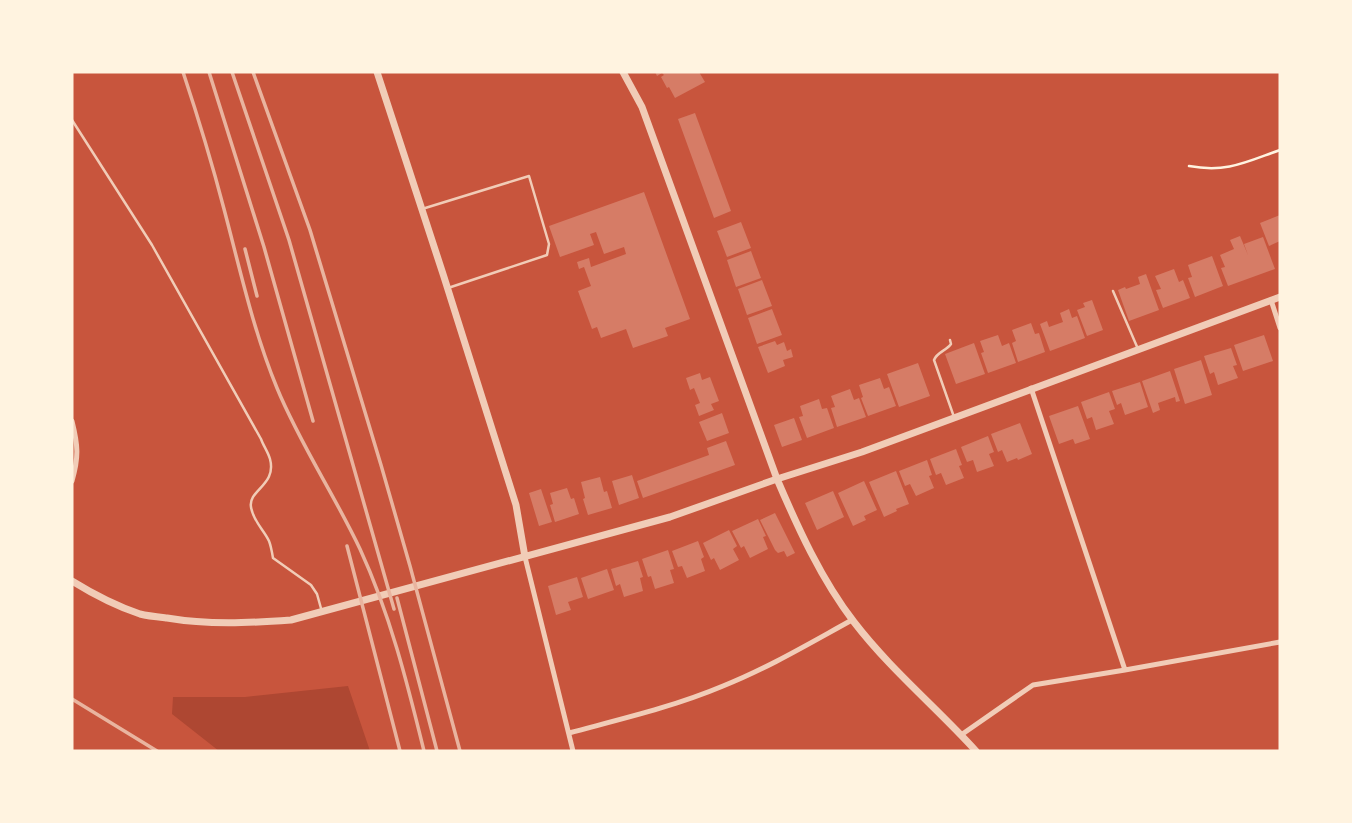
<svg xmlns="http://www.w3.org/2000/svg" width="1352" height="823" viewBox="0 0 1352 823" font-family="Montserrat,sans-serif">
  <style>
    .green { fill: #ae4732 }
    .building { fill: #d67c66 }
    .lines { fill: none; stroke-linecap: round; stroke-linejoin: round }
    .path { stroke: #fff3e0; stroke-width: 2.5 }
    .service { stroke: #f1ccb7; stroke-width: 2.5 }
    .minor { stroke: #f1ccb7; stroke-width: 5 }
    .tertiary { stroke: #f1ccb7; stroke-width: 7 }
    .rail { stroke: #e9b49f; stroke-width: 3.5 }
  </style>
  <rect width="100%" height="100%" fill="#c8553d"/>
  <path class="green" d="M348,686L370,751H219L172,714L173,697H245Z"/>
  <path class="building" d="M655,72H699L705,82L675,98L669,87L667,88L661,77L664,75L662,73L657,76Z
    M695,113L731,211L714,218L678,119Z
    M644,192L690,319L665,328L668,336L633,348L626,329L601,338L597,327L592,329L578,291L591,286L584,267L579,269L577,262L589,258L591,267L626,254L624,247L604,254L596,232L590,234L594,245L560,257L549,226Z
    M1280,215V241L1269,246L1260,223Z
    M741,222L751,248L727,257L717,231Z
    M1240,236L1248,255L1244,244L1263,237L1275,269L1228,286L1221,268L1225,267L1220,255L1234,249L1230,240Z
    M751,251L761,278L736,287L727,260Z
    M1212,256L1223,286L1195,297L1188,278L1192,277L1188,265Z
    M1174,269L1179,282L1183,280L1190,298L1163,308L1156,290L1161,289L1155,276Z
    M1146,274L1159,310L1129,321L1118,290L1125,287L1126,289L1140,284L1138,277Z
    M762,280L772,306L747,315L738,289Z
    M1092,300L1103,330L1087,336L1077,310L1085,307L1083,303Z
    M772,309L782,335L757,344L748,318Z
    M1069,309L1072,318L1077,316L1085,338L1050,351L1040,324L1047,321L1049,327L1063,322L1060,313Z
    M1031,323L1035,334L1039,333L1045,352L1018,362L1012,343L1016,341L1012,330Z
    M998,335L1002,346L1009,343L1016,363L988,373L981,353L984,352L980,341Z
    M1264,335L1273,361L1243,371L1234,345Z
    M775,341L777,345L784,342L787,351L791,349L793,357L783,360L785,366L768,373L758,347Z
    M974,343L985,374L956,384L945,354Z
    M1231,348L1237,365L1233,366L1238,378L1218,385L1214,372L1210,374L1204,356Z
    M1201,360L1212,395L1185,404L1174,369Z
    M918,363L930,396L899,407L887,374Z
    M1170,371L1180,401L1176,402L1175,397L1158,403L1160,410L1153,413L1142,381Z
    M700,373L702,380L710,377L719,401L711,404L714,410L699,416L695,405L700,403L694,388L690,390L686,378Z
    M880,378L884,389L889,387L896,406L868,416L861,398L863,397L859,385Z
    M1140,382L1148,407L1125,415L1121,403L1117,405L1112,391Z
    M850,389L854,400L859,398L866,417L837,427L831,408L835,407L831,396Z
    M1109,392L1115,409L1109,411L1114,424L1096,430L1092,417L1087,419L1081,402Z
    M819,399L822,409L827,408L834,428L807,438L799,417L803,416L800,406Z
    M1078,406L1090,439L1075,444L1073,439L1059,444L1049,416Z
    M722,413L729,433L707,441L699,422Z
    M794,418L802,440L782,447L774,425Z
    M1020,423L1032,454L1018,460L1017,458L1007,462L1002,450L998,452L991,434Z
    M988,436L994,452L989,454L994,466L977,472L973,460L967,462L961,447Z
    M726,441L735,465L643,498L637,481L709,455L707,448Z
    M956,449L962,465L959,466L964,478L946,485L941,473L936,475L930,459Z
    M927,460L932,475L929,476L934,488L916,496L910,484L905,486L899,471Z
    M896,471L909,504L896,509L897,511L884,517L869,482Z
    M632,475L639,498L619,505L612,481Z
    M600,477L604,492L607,491L612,508L588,515L583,499L585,498L581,482Z
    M864,481L877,510L864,516L866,520L853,526L838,493Z
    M567,488L571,499L574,498L579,514L555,522L550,505L553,504L550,493Z
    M541,489L552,522L539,526L529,493Z
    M833,491L844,517L817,530L805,503Z
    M775,513L795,553L787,557L784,551L778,553L775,550L760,520Z
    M758,519L766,536L763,537L768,549L750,558L744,546L741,548L732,531Z
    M729,530L737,546L733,549L739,560L720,570L714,558L711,560L703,543Z
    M698,541L704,557L701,559L705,571L687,578L682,566L678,567L672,551Z
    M668,550L674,569L670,570L674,583L655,589L651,576L648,577L642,559Z
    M638,561L643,577L640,578L643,591L624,597L620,584L616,586L611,569Z
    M607,569L614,590L588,599L581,578Z
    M577,577L583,597L568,602L571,610L556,615L548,586Z"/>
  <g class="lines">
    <path class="path" d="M1189,166C1227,173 1246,162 1280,150"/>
    <path class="service" d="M72,120L152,245L261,439C263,445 268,452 270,459C277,485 248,490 251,507C253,521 264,530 269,541C271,546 272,552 273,558L311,585L317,594L322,612
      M422,209L529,176L549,244L547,255L448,288
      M1113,291L1138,349
      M950,340L951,344C946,351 937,352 934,360L954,417"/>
    <path class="minor" d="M1271,300L1280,328
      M1031,388L1125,670
      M72,421C78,445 79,457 72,481
      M525,557L573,751
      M569,733C621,719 673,707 723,686C768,668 810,643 852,620
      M961,735L1033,685L1125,670L1280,642"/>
    <path class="tertiary" d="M377,72L444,277L516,505L525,557
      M623,72L642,107L777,479C798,528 821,579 854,622C890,669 936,707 976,751
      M72,581C93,594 116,606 140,614C148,616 158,617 167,618C208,625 249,623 291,620L670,517L777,479L862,452L1280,297"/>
    <path class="rail" d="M183,72C198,117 212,163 224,209C240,269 253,330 277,388C300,444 334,494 360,549C390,614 407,682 424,751
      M209,72L264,247L313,421
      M232,72L289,240L394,609
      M253,72L310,230L381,465L410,566L460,751
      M245,249L257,296
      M347,546L400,751
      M397,598L437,751
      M72,699L157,751"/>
  </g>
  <rect width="1352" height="823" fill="none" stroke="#fff3e0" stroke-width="147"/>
</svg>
